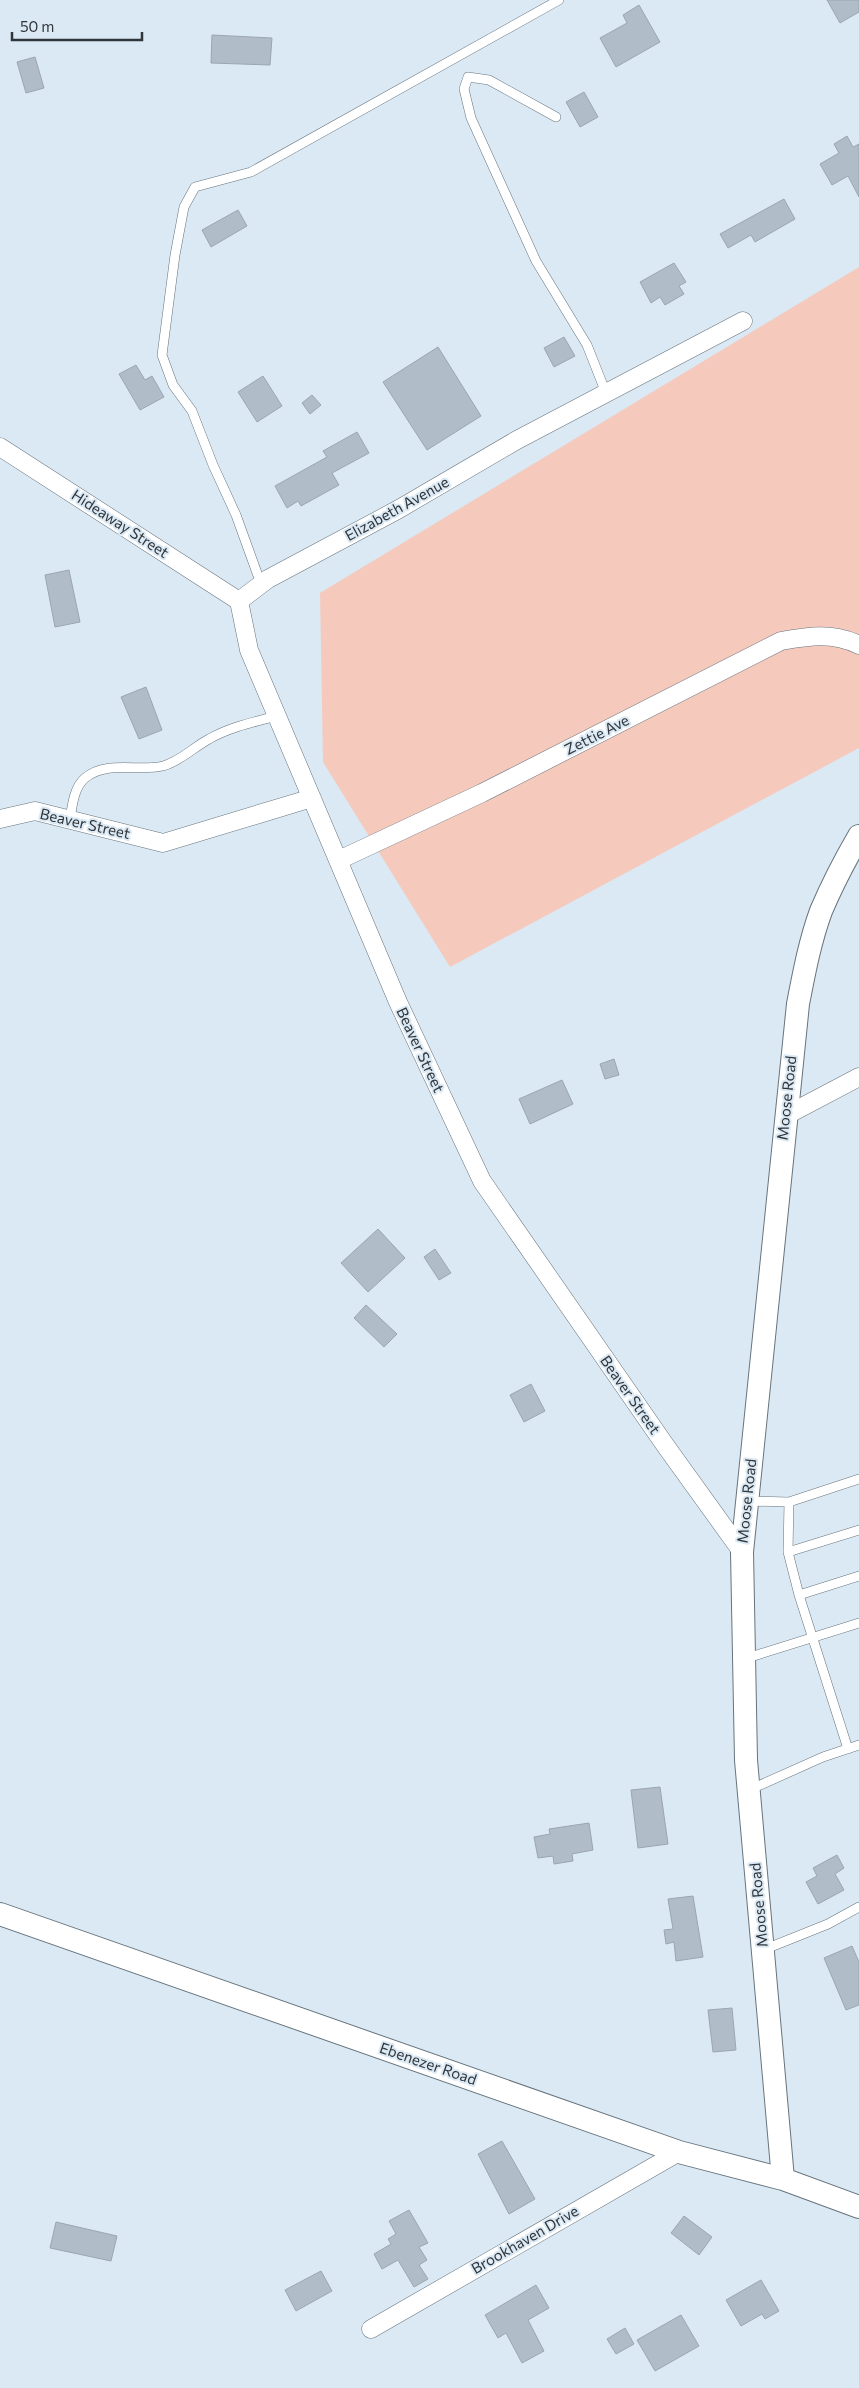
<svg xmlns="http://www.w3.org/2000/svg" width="859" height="2388" viewBox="0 0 859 2388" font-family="Commissioner,sans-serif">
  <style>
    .green { fill: #f5c9bc }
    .building { fill: #b0bdc8; stroke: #9aa7b1 }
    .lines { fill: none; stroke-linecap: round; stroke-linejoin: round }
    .service-casing { stroke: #67747d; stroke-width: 10 }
    .minor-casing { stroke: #67747d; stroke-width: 19 }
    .tertiary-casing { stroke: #67747d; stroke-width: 24 }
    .service { stroke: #fff; stroke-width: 9 }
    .minor { stroke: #fff; stroke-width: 18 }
    .tertiary { stroke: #fff; stroke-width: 22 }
    .labels { text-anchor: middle; stroke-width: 4; stroke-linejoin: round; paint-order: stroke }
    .street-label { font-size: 15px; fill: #30353a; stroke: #dbe9f4 }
  </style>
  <rect width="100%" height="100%" fill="#dbe9f4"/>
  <path class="green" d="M859,267V748L450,967L323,762L320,593Z"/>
  <path class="building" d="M827,0H859V12L840,23Z
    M639,5L660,42L616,67L600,38L627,23L623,15Z
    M212,35L272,38L270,65L211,63Z
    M35,57L44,88L26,93L17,62Z
    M584,92L598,117L580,127L566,102Z
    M847,136L853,147L859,144V197L848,176L832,185L820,164L839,153L834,144Z
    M784,199L795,219L755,242L751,235L728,248L720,234Z
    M238,210L247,226L211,247L202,230Z
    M674,263L686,282L679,286L684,294L665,305L660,297L651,303L640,282Z
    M564,337L575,356L554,367L544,348Z
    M438,347L481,416L427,450L383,382Z
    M136,365L145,380L152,376L164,397L140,410L119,374Z
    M263,376L282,406L257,422L238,392Z
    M312,395L321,405L310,414L302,403Z
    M357,432L369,453L332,473L339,485L301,506L298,501L287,508L275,486L327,457L323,451Z
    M69,570L80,622L55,627L45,575Z
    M146,687L162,730L139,739L121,697Z
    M614,1059L619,1075L605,1079L600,1064Z
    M562,1080L573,1104L530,1124L519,1099Z
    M378,1229L405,1258L368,1292L341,1263Z
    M435,1249L451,1273L439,1280L424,1257Z
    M366,1305L397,1334L384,1347L354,1318Z
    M531,1384L545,1411L524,1422L510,1395Z
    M660,1787L668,1844L638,1848L631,1790Z
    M589,1823L593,1850L572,1854L573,1861L554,1864L553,1856L538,1858L534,1837L550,1834L549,1829Z
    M837,1855L844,1868L835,1874L844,1890L818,1904L806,1882L817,1876L813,1868Z
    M693,1896L703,1957L676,1961L674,1942L666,1944L664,1930L673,1929L668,1899Z
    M852,1946L859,1962V2005L846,2010L824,1958Z
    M732,2008L736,2050L713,2052L708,2010Z
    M502,2141L535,2199L509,2214L478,2154Z
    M409,2210L428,2243L419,2247L427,2260L419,2265L428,2279L414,2287L398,2260L382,2269L374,2254L391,2244L388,2239L396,2234L389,2221Z
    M684,2216L712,2237L699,2255L671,2233Z
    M56,2222L117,2236L111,2261L50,2248Z
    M321,2271L332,2291L296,2311L285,2290Z
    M761,2280L779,2311L765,2319L762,2314L741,2326L726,2300Z
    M536,2285L549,2308L528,2320L544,2351L522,2363L506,2333L498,2338L485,2315Z
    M681,2315L699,2346L655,2371L637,2340Z
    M625,2328L634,2344L616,2354L607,2339Z"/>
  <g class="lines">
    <defs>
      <path id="service" d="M556,117L489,80L468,77L464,89L471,118L536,261L587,345L606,393
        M261,584L236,515L213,465L192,411L173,385L162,355L175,255L184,207L195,187L251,172L559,0
        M70,820C72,806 74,787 85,778C106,760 139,772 163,766C179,762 194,747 209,739C230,727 254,722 277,716
        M747,1501L789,1502L859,1479
        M789,1502L788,1552L799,1595L848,1749
        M788,1552L859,1530
        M799,1595L859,1576
        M744,1659L859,1623
        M749,1790L823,1757L859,1745
        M763,1950L828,1924L859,1907"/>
      <path id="minor" d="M0,447L239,601
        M239,601L249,650L398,1002L482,1181L665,1445L742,1552
        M239,601L268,579L399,509L517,440L743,321
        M0,819L35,811L163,843L312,798
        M339,860L482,793L781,641C809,636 833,632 859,645
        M785,1116L859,1077
        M371,2329L679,2152"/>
      <path id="tertiary" d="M0,1914L679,2152L783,2179L859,2207
        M783,2179L746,1760L742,1552L798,1004C804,973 810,941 821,911C832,885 845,860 859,836"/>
    </defs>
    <use href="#service" class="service-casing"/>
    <use href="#minor" class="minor-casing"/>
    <use href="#tertiary" class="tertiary-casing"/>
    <use href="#service" class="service"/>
    <use href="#minor" class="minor"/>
    <use href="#tertiary" class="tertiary"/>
  </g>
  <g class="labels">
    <g class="street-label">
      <text transform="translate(397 509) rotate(-29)" y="5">Elizabeth Avenue</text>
      <text transform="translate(120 524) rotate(33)" y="5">Hideaway Street</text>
      <text transform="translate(597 735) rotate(-27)" y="5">Zettie Ave</text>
      <text transform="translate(85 824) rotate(13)" y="5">Beaver Street</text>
      <text transform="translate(420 1050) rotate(65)" y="5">Beaver Street</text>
      <text transform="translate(787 1098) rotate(-84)" y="5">Moose Road</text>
      <text transform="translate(630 1395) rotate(55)" y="5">Beaver Street</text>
      <text transform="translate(747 1501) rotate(-84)" y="5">Moose Road</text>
      <text transform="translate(759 1905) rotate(-95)" y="5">Moose Road</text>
      <text transform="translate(428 2064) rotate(19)" y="5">Ebenezer Road</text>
      <text transform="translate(525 2240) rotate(-30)" y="5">Brookhaven Drive</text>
    </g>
  </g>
  <path d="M12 32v8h130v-8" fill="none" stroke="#30353a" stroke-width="2.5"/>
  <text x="20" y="32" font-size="15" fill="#30353a" stroke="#dbe9f4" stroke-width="4" paint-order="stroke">50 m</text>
</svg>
